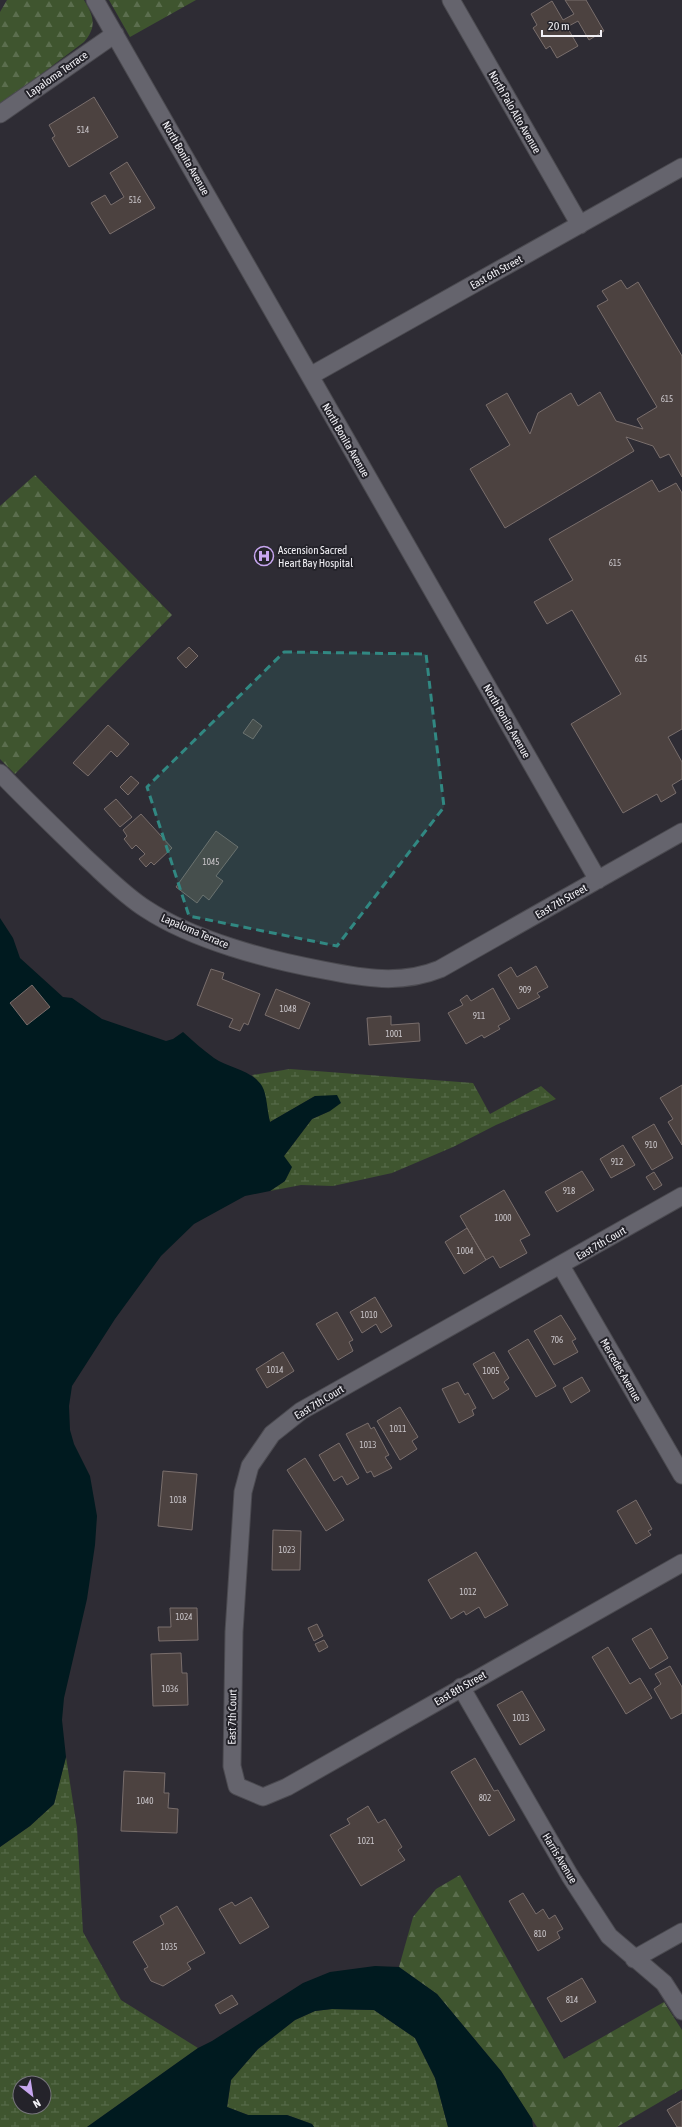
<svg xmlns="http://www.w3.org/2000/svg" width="682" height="2127" viewBox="0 0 682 2127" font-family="'Asap Condensed',sans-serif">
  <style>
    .forest { fill: url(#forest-firs) }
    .wetland { fill: url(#wetland-marsh); fill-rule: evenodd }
    .water { fill: #001a1f }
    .building { fill: #4c4240; stroke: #796e6c }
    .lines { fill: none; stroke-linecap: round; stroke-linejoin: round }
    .street-casing { stroke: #4b4a50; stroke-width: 19 }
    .street { stroke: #65646d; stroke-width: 17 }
    .marked { fill: #318882; fill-opacity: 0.2; stroke: #318882; stroke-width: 3; stroke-dasharray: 8 5; stroke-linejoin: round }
    .labels { text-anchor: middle; stroke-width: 4; stroke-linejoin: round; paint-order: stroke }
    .number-label { font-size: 9px; fill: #c8c4c8 }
    .street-label { font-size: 11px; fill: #f1f0f5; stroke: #24232a }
    .poi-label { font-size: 11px; fill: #f1f0f5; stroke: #24232a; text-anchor: start }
  </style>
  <defs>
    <pattern id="forest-firs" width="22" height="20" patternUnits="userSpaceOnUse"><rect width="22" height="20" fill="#3f552f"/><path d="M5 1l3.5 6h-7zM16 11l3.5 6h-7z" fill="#5b6e4e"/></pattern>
    <pattern id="wetland-marsh" width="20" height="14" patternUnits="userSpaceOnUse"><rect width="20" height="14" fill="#3f552f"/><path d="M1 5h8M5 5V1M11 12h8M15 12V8" fill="none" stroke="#5b6e4e"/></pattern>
  </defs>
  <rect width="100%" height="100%" fill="#2e2c34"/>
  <path class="forest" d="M7,0H84C94,16 97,27 84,42L0,105V12Z
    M109,0H196L130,37Z
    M35,475L172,615L15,774L0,759V506Z
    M460,1875L564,2059L664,2002L682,2030V2089L617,2127H537L501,2071L437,1994L399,1967L413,1917L436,1889Z"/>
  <path class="wetland" d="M290,1069L473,1083L490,1114L541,1086L556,1099L496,1125L453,1147L392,1173L333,1186L301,1185L270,1191L285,1181L284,1156L312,1119L330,1111L315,1096L270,1122C264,1101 269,1092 252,1075Z
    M66,1757L77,1828L83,1932L121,2000L198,2048L87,2127H0V1847L30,1826L54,1804ZM20,2083H44V2107H20Z
    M332,2009L374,2010L415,2038L435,2078L448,2127H314L312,2124L287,2115H248L227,2107L231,2080L258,2049L295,2020L315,2011Z"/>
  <path class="water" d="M0,918L13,938L20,958L63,997L72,998L102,1019L166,1041L173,1039L183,1032C193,1041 203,1050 214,1058C229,1068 252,1070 262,1086C267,1094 267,1111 270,1122L315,1096L337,1095L341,1103L330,1111L312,1119L284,1156L292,1167L285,1181L270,1191L245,1196L194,1224L161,1256L115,1319L72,1386L69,1406L70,1430L74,1444L90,1476L97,1516L95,1545L87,1599L64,1698L62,1720L66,1757L54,1804L30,1826L0,1847Z
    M375,1966L399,1967L437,1994L501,2071L532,2119L533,2127H448L435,2078L415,2038L374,2010L332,2009L315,2011L295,2020L258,2049L231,2080L227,2107L248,2115H287L312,2124L314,2127H87L198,2048L212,2041L303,1983L330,1972Z"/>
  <path class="building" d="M565,0H586L604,31L589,40L578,21L567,27L578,46L557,58L550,46L546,49L533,28L537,25L531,14L552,1L563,20L574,14Z
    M94,97L118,137L69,167L52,138L55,136L49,125Z
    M127,162L155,208L110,234L91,203L105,195L111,205L124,197L110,173Z
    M621,280L627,289L638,282L682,356V477L669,454L660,458L653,446L626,437L634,451L505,528L470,469L510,445L486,405L507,393L530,434L538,413L571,393L578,406L600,392L616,421L643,429L637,419L657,407L597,306L608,300L602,291Z
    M652,480L659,492L676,483L682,493V729L668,737L682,762V779L672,785L676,793L661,802L657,794L623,813L571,724L621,694L572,610L547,624L534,602L573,580L549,539Z
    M189,647L198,656L186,668L177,658Z
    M253,719L262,726L253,739L243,733Z
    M108,725L129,744L117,757L111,751L88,776L73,763Z
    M131,776L139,783L128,795L120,787Z
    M116,799L132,817L120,827L104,809Z
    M141,814L172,848L154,865L151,862L146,867L139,859L145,854L136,845L132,849L124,839L127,836L123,830Z
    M216,831L238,847L216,876L223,881L209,900L203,895L197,903L176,887Z
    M536,966L548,987L537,993L540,997L518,1009L498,975L511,967L517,977Z
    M211,969L224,973L222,979L260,994L248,1025L244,1023L240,1031L229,1027L233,1019L197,1005Z
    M32,985L50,1007L27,1025L10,1003Z
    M493,988L510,1019L498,1026L500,1029L484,1038L482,1035L466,1044L448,1013L463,1005L460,1000L467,995L471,1001Z
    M276,989L310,1003L299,1029L265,1015Z
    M391,1016V1025L419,1023L420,1041L369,1045L367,1018Z
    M682,1085V1145L668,1122L673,1119L660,1098Z
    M654,1124L673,1158L652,1170L632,1137Z
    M623,1145L635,1165L611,1178L600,1159Z
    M582,1171L594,1190L557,1212L545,1192Z
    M654,1172L662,1185L654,1190L646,1177Z
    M504,1190L530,1235L520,1240L527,1253L500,1268L493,1256L486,1260L460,1216Z
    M467,1228L486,1260L464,1274L445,1242Z
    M375,1297L392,1326L381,1333L376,1324L362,1333L350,1312Z
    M337,1312L353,1340L349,1342L353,1351L338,1360L316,1324Z
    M561,1315L576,1339L572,1341L578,1352L554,1365L534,1331Z
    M528,1339L556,1386L536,1397L508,1351Z
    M283,1352L294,1371L267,1388L256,1369Z
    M494,1352L509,1378L504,1382L509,1389L493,1399L473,1364Z
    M582,1377L590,1391L571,1403L563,1388Z
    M458,1382L465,1395L468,1393L476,1408L472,1410L474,1415L459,1423L442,1389Z
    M400,1407L418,1437L412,1441L417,1449L400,1460L377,1421Z
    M368,1423L371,1429L374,1427L389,1455L385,1457L392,1468L374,1477L371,1471L367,1473L346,1434Z
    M339,1443L359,1478L347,1485L342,1476L334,1481L319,1455Z
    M305,1458L344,1520L326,1531L287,1470Z
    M163,1471L197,1474L192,1530L158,1526Z
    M636,1500L652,1529L648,1531L651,1535L636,1544L617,1511Z
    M273,1530L301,1531L300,1570H272Z
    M476,1552L508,1605L485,1618L479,1607L466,1615L464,1611L451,1619L428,1580Z
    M170,1608H197L198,1640L159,1641L158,1627H171Z
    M317,1624L323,1636L314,1641L308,1628Z
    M651,1628L668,1658L650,1669L632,1639Z
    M324,1640L328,1647L319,1652L315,1644Z
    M608,1647L630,1684L640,1678L652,1698L626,1714L592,1657Z
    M181,1653L182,1673H187L188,1705L153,1706L151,1654Z
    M670,1666L682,1687V1713L671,1719L654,1689L661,1684L655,1674Z
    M522,1691L545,1730L520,1745L497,1705Z
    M475,1758L494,1791L498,1790L515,1820L489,1836L451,1772Z
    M124,1771L165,1773L164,1793H169L168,1808L178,1809L177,1833L121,1831Z
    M368,1806L378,1823L385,1819L402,1847L398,1850L405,1860L361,1886L330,1835L350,1824L347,1819Z
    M523,1893L536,1914L543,1909L549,1919L555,1915L563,1929L557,1932L560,1938L538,1951L509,1901Z
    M251,1897L269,1927L240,1944L219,1909L232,1902L235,1906Z
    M177,1906L205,1953L187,1963L191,1969L163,1986L151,1981L144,1969L148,1967L133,1942L164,1924L160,1916Z
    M582,1978L596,2002L561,2022L547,1998Z
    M232,1995L238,2004L220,2014L215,2005Z
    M682,2101V2127H677L667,2110Z"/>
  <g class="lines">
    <defs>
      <path id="street" d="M95,0L598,880
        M451,0L580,225
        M0,114L115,34
        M310,376L682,167
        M0,773C28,802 57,830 86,858C106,876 124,895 146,909C193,940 268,960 323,970C363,978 401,985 440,969L682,832
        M682,1196L301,1411L272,1434L250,1466L243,1492L234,1632L232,1766L237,1786L263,1797L287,1787L682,1563
        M561,1266L682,1475
        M461,1687L570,1876L609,1936L664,1983L682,2011
        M634,1959L682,1932"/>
    </defs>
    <use href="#street" class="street-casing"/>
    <use href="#street" class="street"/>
  </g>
  <path class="marked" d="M284,652L426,654L444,807L337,946L189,916L147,787Z"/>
  <defs>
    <symbol id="hospital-ring" viewBox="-11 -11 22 22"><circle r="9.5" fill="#24232a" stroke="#c7a6ef" stroke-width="1.5"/><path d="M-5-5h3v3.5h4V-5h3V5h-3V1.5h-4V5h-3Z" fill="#c7a6ef"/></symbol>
  </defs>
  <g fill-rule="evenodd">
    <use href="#hospital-ring" x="253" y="545" width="22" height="22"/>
  </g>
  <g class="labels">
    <g class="number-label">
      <text x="83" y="133">514</text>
      <text x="135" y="203">516</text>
      <text x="667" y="402">615</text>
      <text x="615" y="566">615</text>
      <text x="641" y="662">615</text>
      <text x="211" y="865">1045</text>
      <text x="525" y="993">909</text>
      <text x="288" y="1012">1048</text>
      <text x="479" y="1019">911</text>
      <text x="394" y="1037">1001</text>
      <text x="651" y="1148">910</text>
      <text x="617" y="1165">912</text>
      <text x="569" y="1194">918</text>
      <text x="503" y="1221">1000</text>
      <text x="465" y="1254">1004</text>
      <text x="369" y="1318">1010</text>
      <text x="557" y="1343">706</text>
      <text x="275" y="1373">1014</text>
      <text x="491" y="1374">1005</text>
      <text x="398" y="1432">1011</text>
      <text x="368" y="1448">1013</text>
      <text x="178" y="1503">1018</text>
      <text x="287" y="1553">1023</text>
      <text x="468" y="1595">1012</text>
      <text x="184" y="1620">1024</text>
      <text x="170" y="1692">1036</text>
      <text x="521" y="1721">1013</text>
      <text x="485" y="1801">802</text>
      <text x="145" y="1804">1040</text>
      <text x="366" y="1844">1021</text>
      <text x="540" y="1937">810</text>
      <text x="169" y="1950">1035</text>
      <text x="572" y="2003">814</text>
    </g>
    <g class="street-label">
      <text transform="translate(57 74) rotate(-35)" y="4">Lapaloma Terrace</text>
      <text transform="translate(515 112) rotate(60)" y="4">North Palo Alto Avenue</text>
      <text transform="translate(186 158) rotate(60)" y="4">North Bonita Avenue</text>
      <text transform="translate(496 272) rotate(-29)" y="4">East 6th Street</text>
      <text transform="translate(346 440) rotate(60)" y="4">North Bonita Avenue</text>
      <text transform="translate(507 721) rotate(60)" y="4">North Bonita Avenue</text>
      <text transform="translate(561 901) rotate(-30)" y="4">East 7th Street</text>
      <text transform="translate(195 931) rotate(23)" y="4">Lapaloma Terrace</text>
      <text transform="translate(601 1243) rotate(-30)" y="4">East 7th Court</text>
      <text transform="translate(621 1370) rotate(60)" y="4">Mercedes Avenue</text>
      <text transform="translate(319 1402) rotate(-31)" y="4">East 7th Court</text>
      <text transform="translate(460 1688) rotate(-30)" y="4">East 8th Street</text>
      <text transform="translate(232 1717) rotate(-89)" y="4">East 7th Court</text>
      <text transform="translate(560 1858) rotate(59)" y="4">Harris Avenue</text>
    </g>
    <g class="poi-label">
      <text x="278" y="554">Ascension Sacred<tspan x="278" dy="13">Heart Bay Hospital</tspan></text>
    </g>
  </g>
  <g transform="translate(32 2095) rotate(150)"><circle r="19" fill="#24232a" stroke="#76757b"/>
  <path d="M0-3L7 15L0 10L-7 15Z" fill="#c7a6ef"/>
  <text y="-6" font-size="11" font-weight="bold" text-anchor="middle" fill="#f1f0f5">N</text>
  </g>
  <path d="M542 30v6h59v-6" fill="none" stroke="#f1f0f5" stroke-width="2"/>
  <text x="548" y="30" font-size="12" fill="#f1f0f5" stroke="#24232a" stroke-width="3" paint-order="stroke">20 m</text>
</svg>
